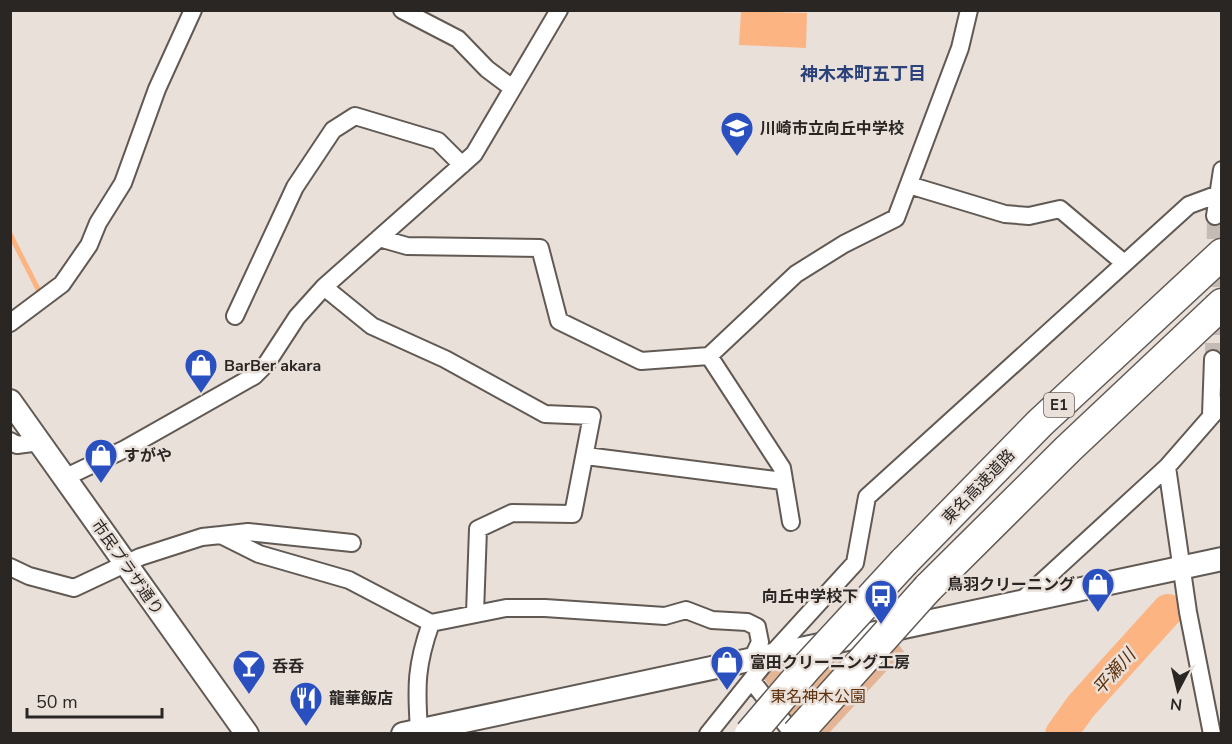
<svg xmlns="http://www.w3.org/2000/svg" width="1232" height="744" viewBox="0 0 1232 744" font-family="'Nunito Sans','Noto Sans JP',sans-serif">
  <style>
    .green { fill: #e4b595 }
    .water { fill: #fbb482 }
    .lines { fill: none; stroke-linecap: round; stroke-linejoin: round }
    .stream { stroke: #fbb482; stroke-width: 5 }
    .river { stroke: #fbb482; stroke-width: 32 }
    .street-tunnel { stroke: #c4bbb6; stroke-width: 16; stroke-dasharray: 16 8; stroke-linecap: butt }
    .street-casing { stroke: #615953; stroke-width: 20 }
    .secondary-casing { stroke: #615953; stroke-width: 26 }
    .highway-casing { stroke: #615953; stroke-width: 33 }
    .street { stroke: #fff; stroke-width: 16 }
    .secondary { stroke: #fff; stroke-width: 22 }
    .highway { stroke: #fff; stroke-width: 30 }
    .highway-bridge-casing { stroke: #615953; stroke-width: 33; stroke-linecap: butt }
    .highway-bridge { stroke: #fff; stroke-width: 30 }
    .labels { text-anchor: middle; stroke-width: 5; stroke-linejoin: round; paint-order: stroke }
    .shield { fill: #eae0da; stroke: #645e5b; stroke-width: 1.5 }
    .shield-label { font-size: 15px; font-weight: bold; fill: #2a2624 }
    .poi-label { font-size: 16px; font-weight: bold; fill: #2a2624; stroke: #eae0da; text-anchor: start }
    .street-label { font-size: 16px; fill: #2a2624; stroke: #eae0da }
    .park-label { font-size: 16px; fill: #5e310c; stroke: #eae0da }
    .neighbourhood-label { font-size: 18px; font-weight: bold; fill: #2a4179; stroke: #eae0da }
    .water-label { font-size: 18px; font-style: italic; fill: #5d310b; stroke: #eae0da }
  </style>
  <rect width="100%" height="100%" fill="#eae0da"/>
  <path class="green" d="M899,645L904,652L829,733H802L763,677L769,672Z"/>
  <path class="water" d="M741,11L807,13L806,48L739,45Z"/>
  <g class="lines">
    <path class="stream" d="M10,234L39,291"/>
    <path class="river" d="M1061,734L1081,706L1168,610"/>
    <path class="street-tunnel" d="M1213,359L1215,216"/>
    <defs>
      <path id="street" d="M402,10L458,39L487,69L511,87
        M909,185L1005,214L1029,216L1060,209L1124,263
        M1215,216L1222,170
        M379,238L407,246L540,248L559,321L641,361L709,356L796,274L844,244L896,218L960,48L969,10
        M324,287L372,326L445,359L545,414L592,416L573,514L512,513L478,529L475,613
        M235,316L295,187L333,130L355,116L438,141L462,165
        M10,323L62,284L89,245L98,223L123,183L157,89L193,10
        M709,356L782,468L791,522
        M1211,415L1213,359
        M10,441L17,445L40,442
        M586,456L783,481
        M1167,467L1188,612L1212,734
        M66,477L125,449L254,376L267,363L297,317L324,287L474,154L559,10
        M221,535L248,532L352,543
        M10,567L29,576L74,588L140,557L202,537L221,535L259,554L349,580L431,623
        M1021,601L1167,467L1222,404
        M752,681L793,734
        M419,730C416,686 416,665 431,623L506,608H545L665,616L686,610L712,620L747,622L757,627L760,642L753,657
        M708,734L772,654L855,563L867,497L1189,205L1216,195"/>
      <path id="secondary" d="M10,401L247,734
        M403,734L1222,559"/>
      <path id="highway" d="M904,562L1040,423L1222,254
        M928,588L1068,449L1222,304"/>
    </defs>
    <use href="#street" class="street-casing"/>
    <use href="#secondary" class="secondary-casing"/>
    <use href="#highway" class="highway-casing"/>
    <use href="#street" class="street"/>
    <use href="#secondary" class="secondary"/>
    <use href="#highway" class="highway"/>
    <defs>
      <path id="highway-bridge" d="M750,734L807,667L904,562
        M797,734L928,588"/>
    </defs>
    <use href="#highway-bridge" class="highway-bridge-casing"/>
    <use href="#highway-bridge" class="highway-bridge"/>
  </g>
  <defs>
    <symbol id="school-pin" viewBox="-11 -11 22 30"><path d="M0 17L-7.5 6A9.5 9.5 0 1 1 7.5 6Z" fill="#2a50bf" stroke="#eae0da"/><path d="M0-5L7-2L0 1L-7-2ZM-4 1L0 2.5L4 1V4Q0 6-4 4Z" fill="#fff"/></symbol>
    <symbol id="shop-pin" viewBox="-11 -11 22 30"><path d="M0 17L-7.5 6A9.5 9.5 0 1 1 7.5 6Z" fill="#2a50bf" stroke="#eae0da"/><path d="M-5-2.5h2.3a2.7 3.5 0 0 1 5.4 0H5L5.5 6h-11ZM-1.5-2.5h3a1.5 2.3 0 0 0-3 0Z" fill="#fff"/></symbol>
    <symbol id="bus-pin" viewBox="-11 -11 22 30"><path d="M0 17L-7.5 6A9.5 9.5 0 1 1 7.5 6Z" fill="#2a50bf" stroke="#eae0da"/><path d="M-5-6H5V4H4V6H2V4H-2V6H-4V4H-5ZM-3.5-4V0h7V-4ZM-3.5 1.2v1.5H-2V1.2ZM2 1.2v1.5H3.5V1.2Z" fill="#fff"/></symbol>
    <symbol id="bar-pin" viewBox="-11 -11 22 30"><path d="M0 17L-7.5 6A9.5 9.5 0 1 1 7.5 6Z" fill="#2a50bf" stroke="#eae0da"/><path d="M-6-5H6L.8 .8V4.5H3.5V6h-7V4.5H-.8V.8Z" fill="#fff"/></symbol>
    <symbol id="restaurant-pin" viewBox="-11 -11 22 30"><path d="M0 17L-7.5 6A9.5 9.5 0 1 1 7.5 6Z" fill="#2a50bf" stroke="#eae0da"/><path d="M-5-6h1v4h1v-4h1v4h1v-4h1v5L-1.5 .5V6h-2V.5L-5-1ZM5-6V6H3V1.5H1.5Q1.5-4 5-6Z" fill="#fff"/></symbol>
  </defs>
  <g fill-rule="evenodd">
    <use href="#school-pin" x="718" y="109" width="38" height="52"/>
    <use href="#shop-pin" x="182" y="346" width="38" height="52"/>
    <use href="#shop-pin" x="82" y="436" width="38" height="52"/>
    <use href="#shop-pin" x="1079" y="565" width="38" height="52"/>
    <use href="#bus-pin" x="862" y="577" width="38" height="52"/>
    <use href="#shop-pin" x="708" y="643" width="38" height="52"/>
    <use href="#bar-pin" x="230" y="647" width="38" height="52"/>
    <use href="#restaurant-pin" x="287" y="679" width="38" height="52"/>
  </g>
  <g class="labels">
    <rect class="shield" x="1044" y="393" width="30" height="24" rx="4.5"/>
    <g class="shield-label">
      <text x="1059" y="410">E1</text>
    </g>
    <g class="poi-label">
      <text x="760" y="134">川崎市立向丘中学校</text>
      <text x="224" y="371">BarBer akara</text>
      <text x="124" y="461">すがや</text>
      <text x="1075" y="590" text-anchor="end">鳥羽クリーニング</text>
      <text x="858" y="602" text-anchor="end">向丘中学校下</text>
      <text x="750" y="668">富田クリーニング工房</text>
      <text x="272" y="672">呑呑</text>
      <text x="329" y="704">龍華飯店</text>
    </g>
    <g class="street-label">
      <text transform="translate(978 486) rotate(-46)" y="6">東名高速道路</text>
      <text transform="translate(128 567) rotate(55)" y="6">市民プラザ通り</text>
    </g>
    <g class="park-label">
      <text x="818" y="702">東名神木公園</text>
    </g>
    <g class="neighbourhood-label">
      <text x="863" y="80">神木本町五丁目</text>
    </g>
    <g class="water-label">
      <text transform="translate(1114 672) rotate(-49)" y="6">平瀬川</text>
    </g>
  </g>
  <rect width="1232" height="744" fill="none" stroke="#2a2624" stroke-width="24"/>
  <g transform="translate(1178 690) rotate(187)" stroke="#eae0da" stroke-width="4.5" paint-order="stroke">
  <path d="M0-4.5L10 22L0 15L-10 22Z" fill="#2a2624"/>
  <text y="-9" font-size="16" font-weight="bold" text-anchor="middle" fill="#2a2624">N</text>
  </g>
  <path d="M27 708v9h135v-9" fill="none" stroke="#2a2624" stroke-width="3"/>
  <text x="36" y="708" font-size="18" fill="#2a2624" stroke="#eae0da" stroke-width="4.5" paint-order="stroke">50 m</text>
</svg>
